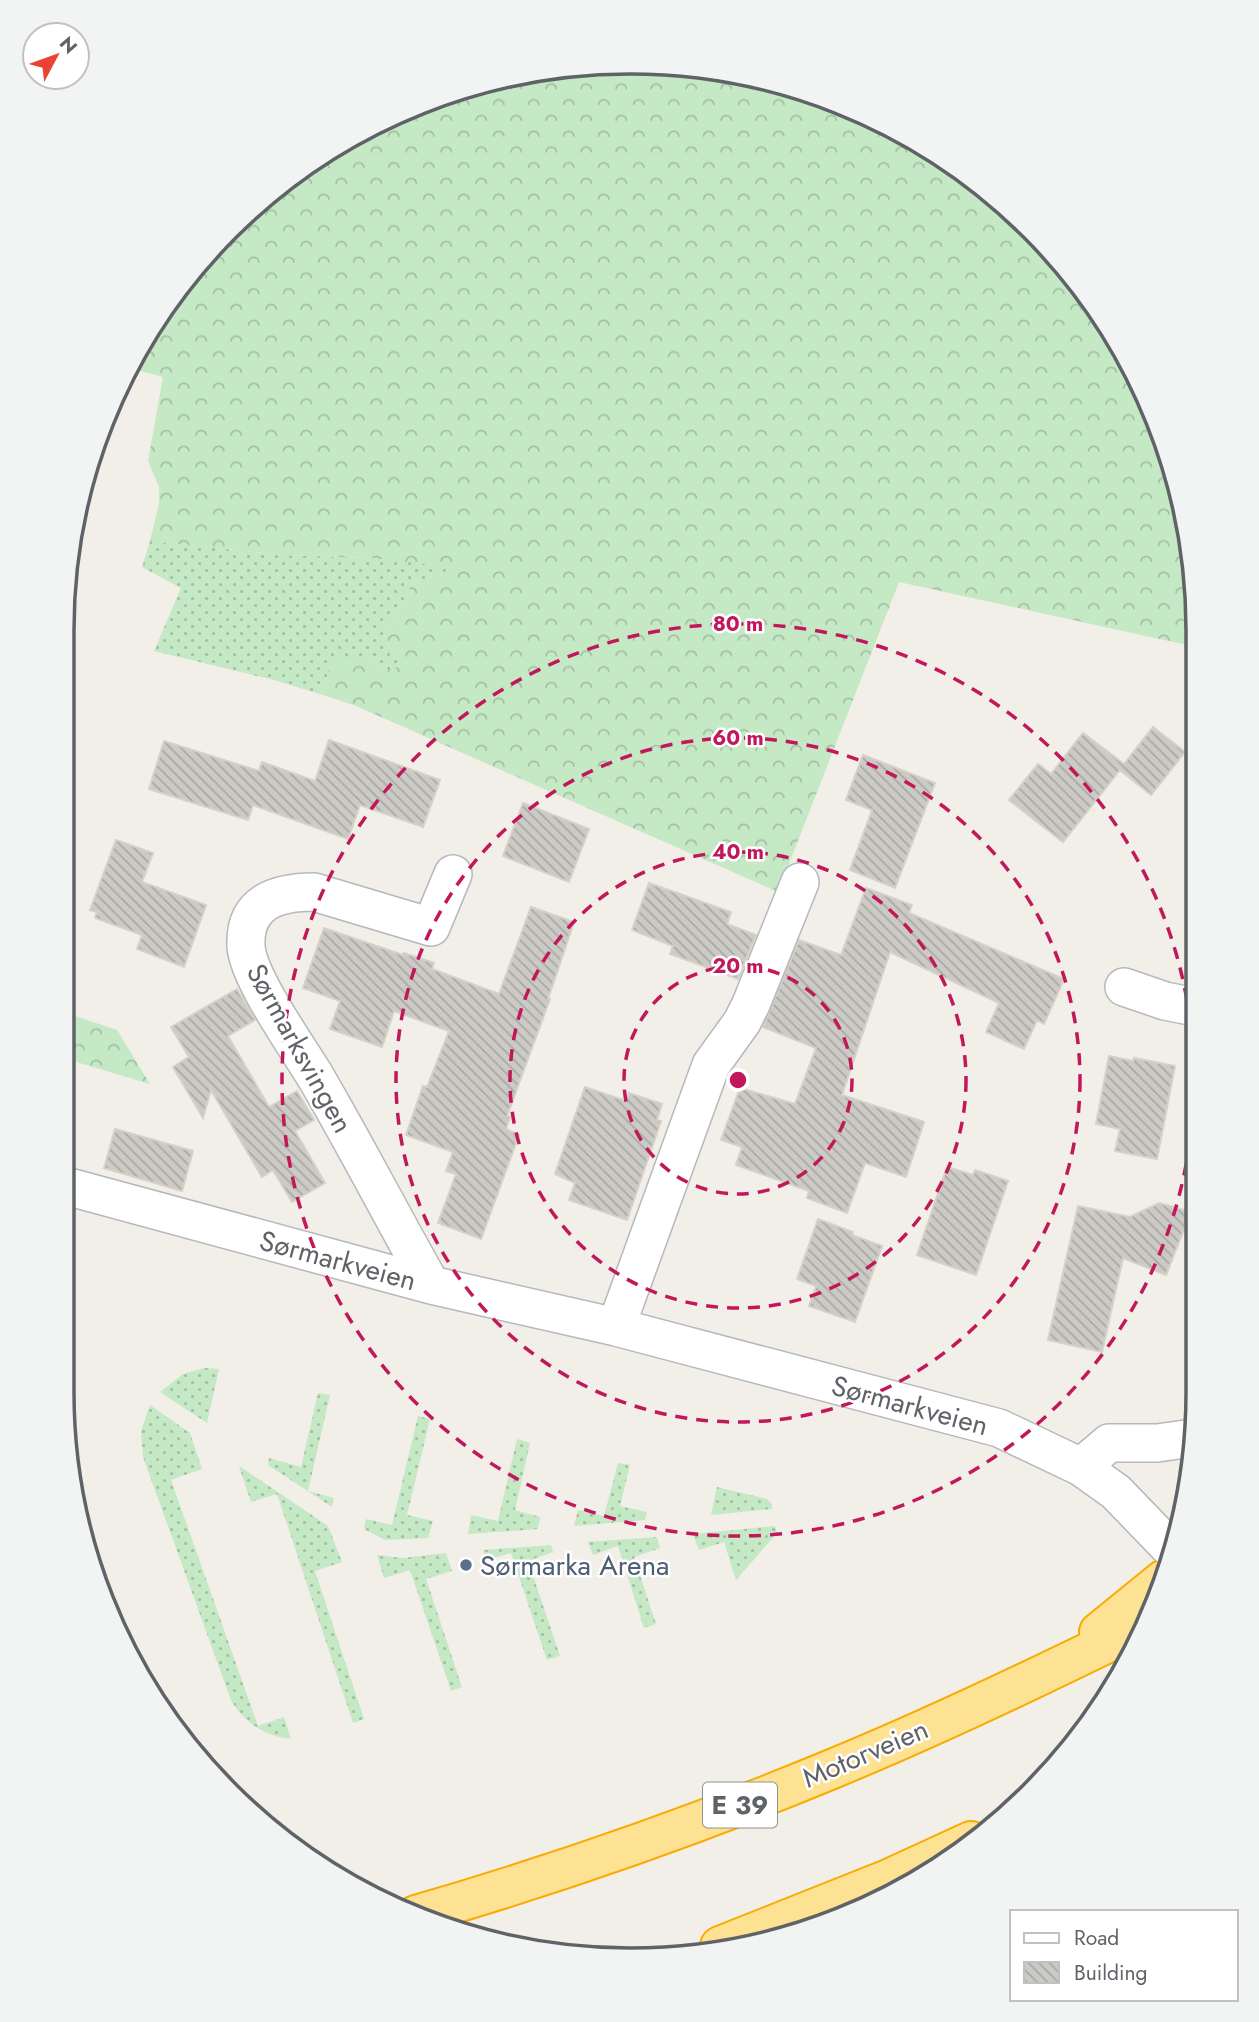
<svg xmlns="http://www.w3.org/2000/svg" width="1259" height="2022" viewBox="0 0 1259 2022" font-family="Jost,sans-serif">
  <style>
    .grass { fill: url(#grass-dots) }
    .forest { fill: url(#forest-crowns) }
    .building { fill: url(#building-back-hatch); stroke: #d6d1c6; stroke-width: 2 }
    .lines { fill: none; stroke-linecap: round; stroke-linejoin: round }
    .minor-casing { stroke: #b5b8bc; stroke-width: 40 }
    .motorway-casing { stroke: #f9ab00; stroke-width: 42 }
    .minor { stroke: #fff; stroke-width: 37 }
    .motorway { stroke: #fde293; stroke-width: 38 }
    .ring { fill: none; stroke: #c2185b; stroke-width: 3.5; stroke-dasharray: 12 9 }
    .service-dot { fill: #5c6f8a; stroke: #fff; stroke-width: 2.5 }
    .labels { text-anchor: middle; stroke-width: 5; stroke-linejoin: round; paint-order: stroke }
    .shield { fill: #fff; stroke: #8f9295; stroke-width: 2 }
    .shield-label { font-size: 26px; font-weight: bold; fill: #5f6368 }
    .street-label { font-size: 28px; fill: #5f6368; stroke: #fff }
    .service-label { font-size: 28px; fill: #4e5e75; stroke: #fff; text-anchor: start }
    .rim { fill: none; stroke: #5f6368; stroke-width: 3.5 }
    .centre { fill: #c2185b; stroke: #fff; stroke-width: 3.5 }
    .ring-label { font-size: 21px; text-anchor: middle; font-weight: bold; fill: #c2185b; stroke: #fff; stroke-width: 5; stroke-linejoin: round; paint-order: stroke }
  </style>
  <defs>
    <pattern id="grass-dots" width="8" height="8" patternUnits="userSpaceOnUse" patternTransform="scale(1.75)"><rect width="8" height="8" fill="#c5e8c5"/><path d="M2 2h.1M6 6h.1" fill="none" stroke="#a3c0a4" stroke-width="1.8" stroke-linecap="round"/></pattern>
    <pattern id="forest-crowns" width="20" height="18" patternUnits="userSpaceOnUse" patternTransform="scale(1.75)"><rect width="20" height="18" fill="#c5e8c5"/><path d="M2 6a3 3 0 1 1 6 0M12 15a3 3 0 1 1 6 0" fill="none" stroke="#a3c0a4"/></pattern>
    <pattern id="building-back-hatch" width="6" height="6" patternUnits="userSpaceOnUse" patternTransform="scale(1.75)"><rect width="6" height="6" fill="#cccac5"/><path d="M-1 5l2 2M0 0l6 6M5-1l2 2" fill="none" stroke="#a9a8a4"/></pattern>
  </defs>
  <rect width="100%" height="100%" fill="#f1efe8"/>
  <path class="grass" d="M150,541L282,555L371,558L452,566L440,576L413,581C407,591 404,604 399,613C392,623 380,626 386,641C390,650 397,655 400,665C386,675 380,665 370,656L329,669L323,695L274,680L154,651L181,588L142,567Z
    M204,1368L219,1369L207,1423L160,1392L183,1374Z
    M318,1393L330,1395L308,1491L334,1498L332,1507L268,1465L269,1458L301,1467Z
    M150,1405L190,1433L202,1469L171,1480L258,1726L284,1717L291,1739C265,1736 244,1723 231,1700L143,1457L141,1431Z
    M418,1416L430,1419L407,1515L433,1521L428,1538L385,1540L364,1529L366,1519L392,1525Z
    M517,1439L530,1443L515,1510L540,1517L538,1529L468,1534L471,1515L498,1521Z
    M618,1463L630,1465L620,1506L647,1512L645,1520L574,1526L578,1510L604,1516Z
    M239,1466L328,1526L342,1562L315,1571L364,1719L353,1723L277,1494L251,1502Z
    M717,1487L767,1499L772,1504V1509L711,1515Z
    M775,1526L777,1533L736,1580L724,1542L699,1550L693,1534Z
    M657,1537L660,1548L634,1557L656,1624L644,1628L618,1546L593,1555L588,1542Z
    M551,1545L553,1552L528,1561L560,1656L547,1660L511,1553L486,1560L483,1550Z
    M446,1553L452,1571L426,1579L462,1687L451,1691L410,1570L384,1578L377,1555L402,1558Z"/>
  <path class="forest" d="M666,62L776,81L880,120L975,178L1057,255L1122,346L1168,447L1196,592V647L899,582L778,892L356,706L323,695L329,669L343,656H370C380,665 386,675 400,665C397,655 390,650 386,641C380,626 392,623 399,613C404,604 407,591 413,581L440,576L451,567L371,558L282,555L150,541L159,503V487L148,461L163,377L130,368L178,284L255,203L345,138L446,92L555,66Z
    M63,1012L117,1030L150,1084L73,1061L63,1064Z"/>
  <path class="building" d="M1153,727L1185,752L1151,795L1120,770L1063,842L1009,800L1038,764L1051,774L1083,733L1124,764Z
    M329,740L440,780L423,827L360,805L348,839L253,805L248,820L149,789L164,741L259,771L262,762L315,781Z
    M863,755L935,783L895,888L850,870L872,810L846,800Z
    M523,803L589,829L569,882L503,856Z
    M116,840L153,853L142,882L206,905L184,967L137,949L142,935L95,918L97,912L90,910Z
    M649,883L731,912L727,924L756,935L738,979L670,954L673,946L632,930Z
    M866,888L912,905L909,913L1064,979L1044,1024L1037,1020L1024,1049L986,1032L999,1003L890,952L842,1095L924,1122L906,1177L865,1163L847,1213L807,1198L809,1191L736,1165L742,1147L721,1140L740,1088L795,1104L816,1048L763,1027L799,940L841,955Z
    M531,907L574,922L548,999H550L507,1116L510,1117L506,1129L519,1135L481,1239L438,1223L456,1174L446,1171L453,1152L406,1135L423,1086L427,1087L449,1031L394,1011L382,1047L330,1029L340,1001L303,988L324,928L403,955L404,953L434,963L432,969L499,994Z
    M237,989L255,1020L228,1036L269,1107L297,1091L314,1120L295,1131L325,1183L292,1202L273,1170L262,1177L211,1090L203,1118L173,1067L189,1057L171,1027Z
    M1109,1056L1133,1061L1134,1058L1175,1066L1157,1159L1115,1151L1120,1129L1096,1124Z
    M585,1087L626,1101L629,1093L662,1104L657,1120L661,1121L627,1220L569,1200L575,1183L555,1174Z
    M115,1129L193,1151L182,1191L104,1168Z
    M947,1167L973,1175L975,1170L1008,1181L976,1275L917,1255Z
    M1159,1203L1191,1212L1166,1275L1123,1258L1102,1352L1048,1340L1078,1206L1130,1217Z
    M818,1219L853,1232L852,1235L882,1246L855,1322L809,1306L816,1286L797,1279Z"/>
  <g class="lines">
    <defs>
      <path id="minor" d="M1124,987L1165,1001L1195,1007
        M62,1185L431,1285L616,1327L999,1428L1081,1467L1116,1492L1171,1549
        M431,1285C393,1218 357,1148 318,1081C300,1050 248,979 246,946C244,902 277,892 314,892L431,927L453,874
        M616,1327L711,1065L742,1022L751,1004L800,882
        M1081,1467L1109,1443H1157L1193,1438"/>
      <path id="motorway" d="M1099,1632L1163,1580
        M416,1915C557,1874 697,1825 832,1769C939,1725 1043,1675 1146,1624
        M720,1946L886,1880L971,1841"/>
    </defs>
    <use href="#minor" class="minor-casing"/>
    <use href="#motorway" class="motorway-casing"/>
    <use href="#minor" class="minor"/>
    <use href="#motorway" class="motorway"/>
  </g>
  <g class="ring">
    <circle cx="738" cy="1080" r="114"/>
    <circle cx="738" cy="1080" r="228"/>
    <circle cx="738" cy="1080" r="342"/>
    <circle cx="738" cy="1080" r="456"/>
  </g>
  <circle class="service-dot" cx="466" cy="1565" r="7"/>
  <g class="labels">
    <rect class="shield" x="703" y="1782.5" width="74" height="45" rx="5"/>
    <g class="shield-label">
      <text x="740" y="1814">E 39</text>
    </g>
    <g class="street-label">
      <text transform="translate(300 1048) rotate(61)" y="10">Sørmarksvingen</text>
      <text transform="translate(338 1260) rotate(15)" y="10">Sørmarkveien</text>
      <text transform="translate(910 1405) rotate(15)" y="10">Sørmarkveien</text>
      <text transform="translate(865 1753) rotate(-23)" y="10">Motorveien</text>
    </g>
    <g class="service-label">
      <text x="480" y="1575">Sørmarka Arena</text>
    </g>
  </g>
  <path d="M0 0H1259V2022H0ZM630 74H630A556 556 0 0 1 1186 630V1392A556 556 0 0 1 630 1948H630A556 556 0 0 1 74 1392V630A556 556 0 0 1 630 74Z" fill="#f2f3f3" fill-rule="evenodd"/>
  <path class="rim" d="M630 74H630A556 556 0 0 1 1186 630V1392A556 556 0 0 1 630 1948H630A556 556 0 0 1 74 1392V630A556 556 0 0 1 630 74Z"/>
  <circle cx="738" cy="1080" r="10" class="centre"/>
  <g class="ring-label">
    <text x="738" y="631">80 m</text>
    <text x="738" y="745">60 m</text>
    <text x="738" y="859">40 m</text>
    <text x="738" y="973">20 m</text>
  </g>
  <rect x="1010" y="1910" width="228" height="91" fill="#ffffff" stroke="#bfc1c3" stroke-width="2"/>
  <rect x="1024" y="1933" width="35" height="10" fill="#ffffff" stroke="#bfc1c3" stroke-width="2"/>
  <text x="1074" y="1945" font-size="21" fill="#5f6368">Road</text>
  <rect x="1024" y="1962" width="35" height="21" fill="url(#building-back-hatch)" stroke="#bfc1c3" stroke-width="2"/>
  <text x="1074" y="1980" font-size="21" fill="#5f6368">Building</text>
  <g transform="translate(56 56) rotate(49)"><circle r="33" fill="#ffffff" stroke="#bfc1c3" stroke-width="2"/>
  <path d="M0-5L12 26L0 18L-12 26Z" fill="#ea4335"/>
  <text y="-10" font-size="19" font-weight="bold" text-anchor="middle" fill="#5f6368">N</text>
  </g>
</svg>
